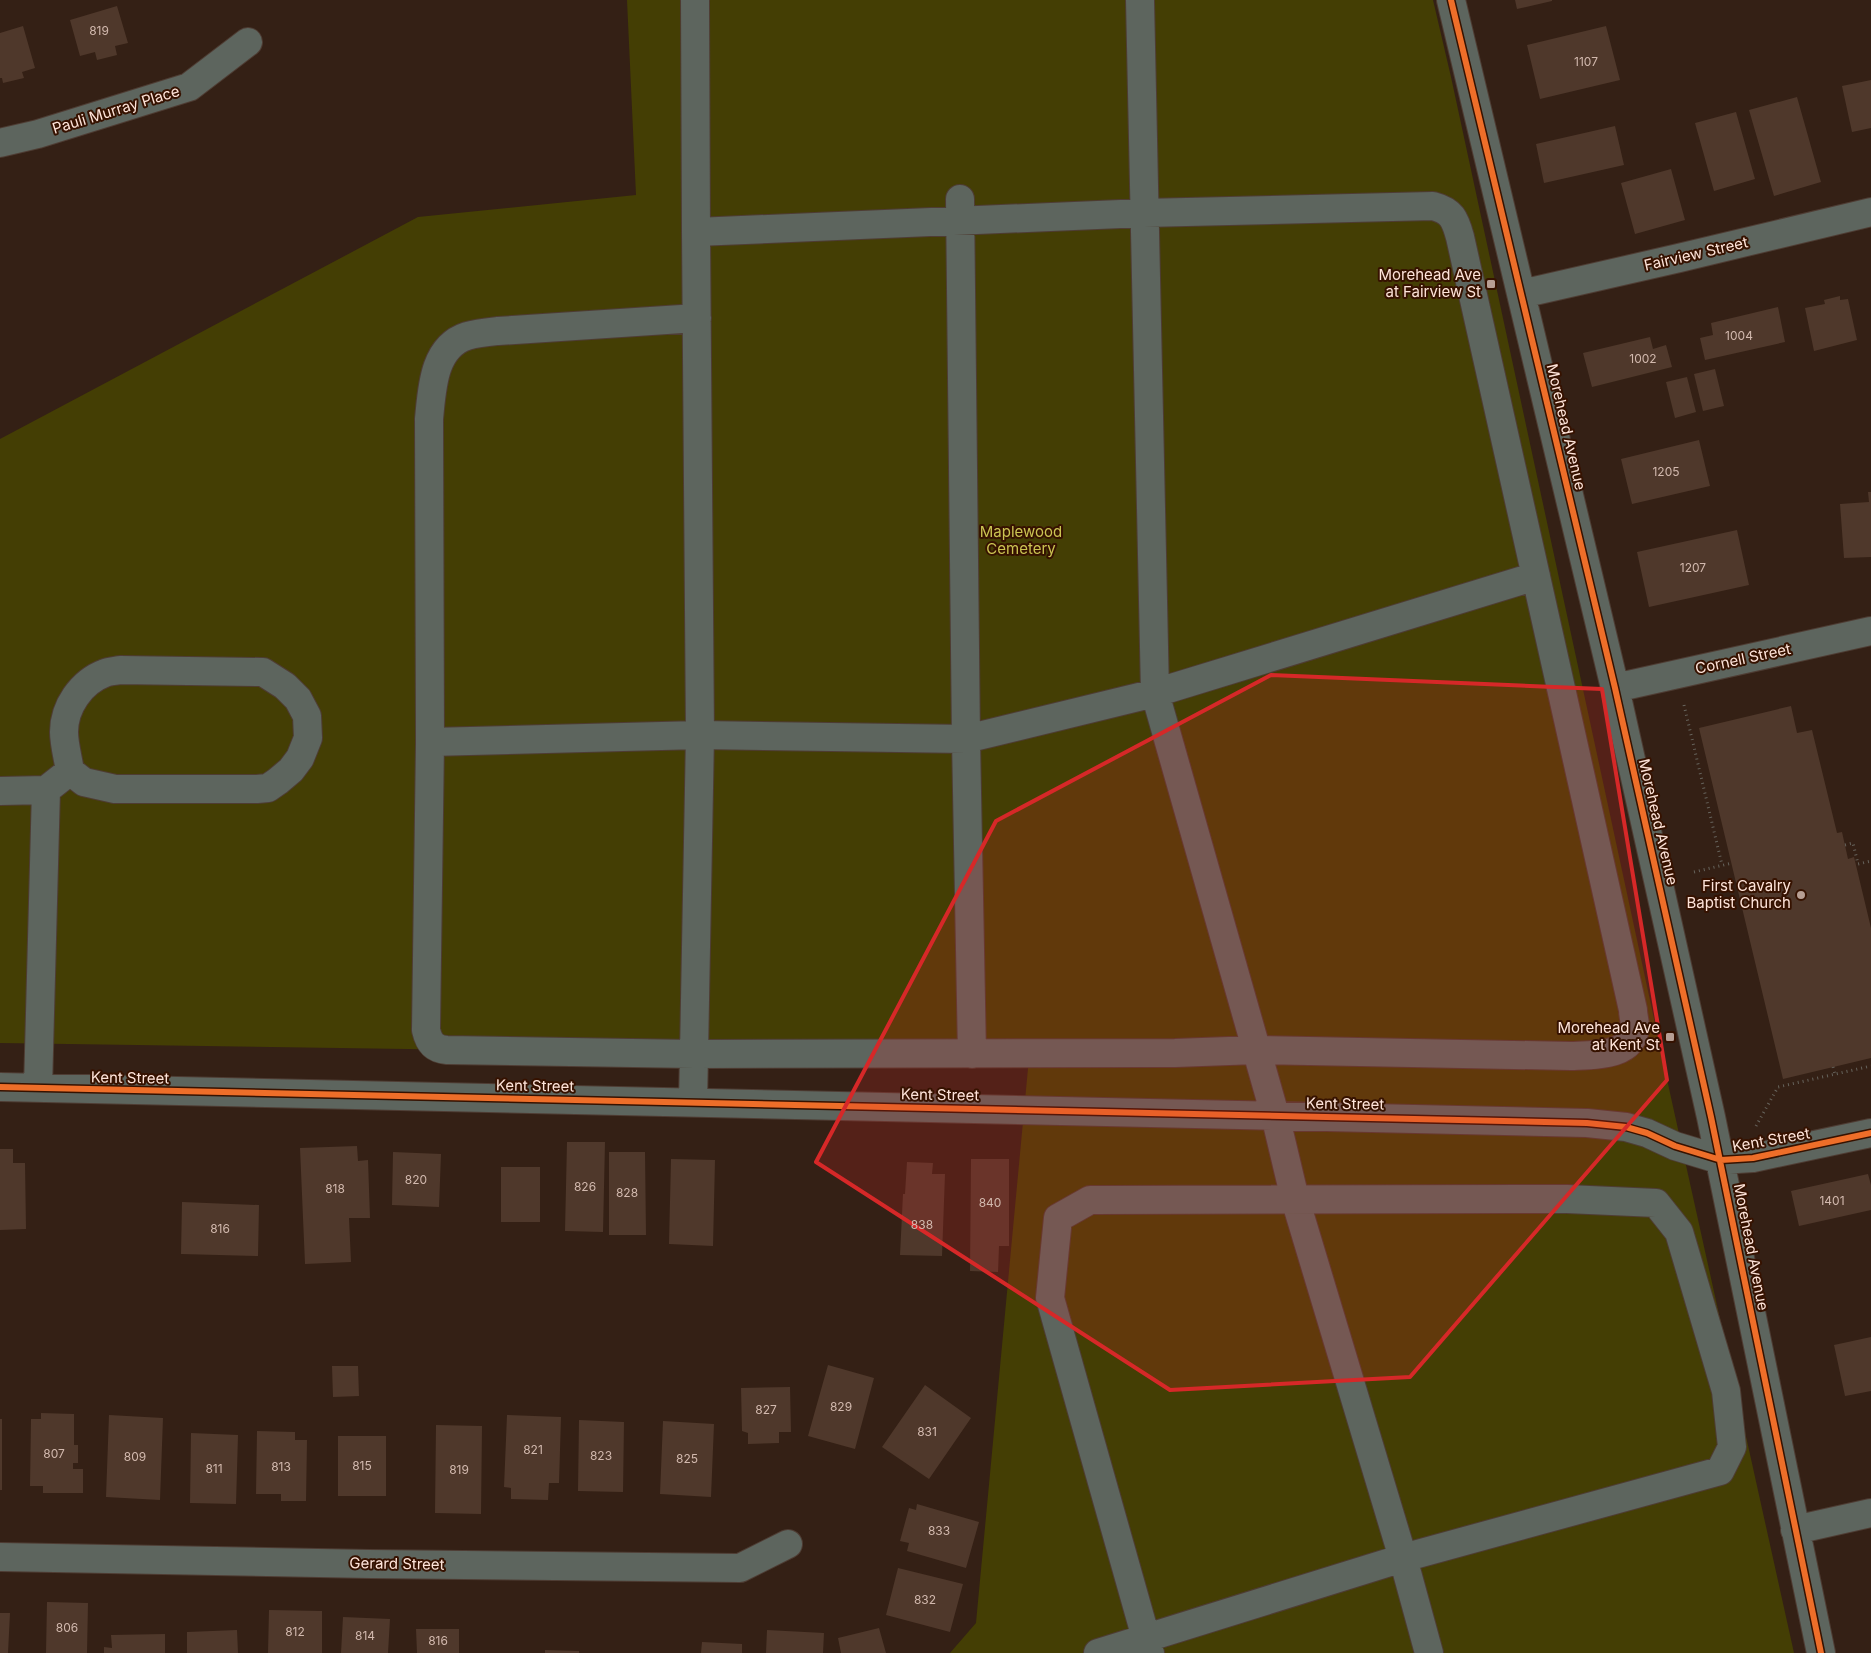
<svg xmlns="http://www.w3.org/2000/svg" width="1871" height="1653" viewBox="0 0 1871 1653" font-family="Inter,sans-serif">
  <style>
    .green { fill: #443e04 }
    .building { fill: #4f382b }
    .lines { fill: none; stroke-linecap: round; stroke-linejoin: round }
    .minor-casing { stroke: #4e3c33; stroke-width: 30 }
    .path { stroke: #66635c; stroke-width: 3; stroke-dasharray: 1 4; stroke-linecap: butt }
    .minor { stroke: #5d655e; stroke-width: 28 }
    .cycleway-casing { stroke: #361200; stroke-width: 9 }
    .cycleway { stroke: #ee6e29; stroke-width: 6 }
    .marked { fill: #d62828; fill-opacity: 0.2; stroke: #d62828; stroke-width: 4; stroke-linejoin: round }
    .poi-dot { fill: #b79f94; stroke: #361200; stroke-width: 2 }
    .labels { text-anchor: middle; stroke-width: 4; stroke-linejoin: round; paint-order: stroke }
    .number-label { font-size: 12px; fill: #d2b9ae }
    .street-label { font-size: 15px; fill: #fee4d9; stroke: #361200 }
    .poi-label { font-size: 15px; fill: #fee4d9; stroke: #361200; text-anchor: end }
    .park-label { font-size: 15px; fill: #cbc452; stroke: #361200 }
  </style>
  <rect width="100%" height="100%" fill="#342015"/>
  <path class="green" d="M627,0H1433L1451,77L1670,1093L1794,1653H950L976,1623L1029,1058L0,1043V439L418,217L636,195Z"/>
  <path class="building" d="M1515,0H1552V1L1517,9Z
    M117,6L128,43L115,46L117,55L97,60L95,52L80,56L70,20Z
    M23,26L35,68L22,72L24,78L3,83L2,78H0V33Z
    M1606,26L1620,80L1540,99L1527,45Z
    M1871,80V128L1852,132L1842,86Z
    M1797,97L1821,182L1774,196L1749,110Z
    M1736,112L1755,179L1714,191L1695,123Z
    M1615,126L1624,165L1544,183L1536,144Z
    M1671,169L1685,220L1635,234L1621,183Z
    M1840,296V300L1848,299L1857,340L1814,351L1805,308L1825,304L1824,300Z
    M1778,307L1785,342L1705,360L1700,338L1713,335L1711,323Z
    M1650,337L1653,349L1666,345L1672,367L1592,387L1583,353Z
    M1715,369L1724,406L1703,411L1694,374Z
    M1687,377L1696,412L1675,418L1666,382Z
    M1699,440L1710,486L1632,504L1621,459Z
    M1868,492H1871V557L1844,558L1840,504L1869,502Z
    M1737,530L1749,585L1649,607L1637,552Z
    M1791,706L1797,733L1812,730L1837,833L1842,832L1848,859L1854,857L1871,928V1058L1783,1079L1699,728Z
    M567,1142H605L603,1232L565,1231Z
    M357,1146L358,1161L368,1160L370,1218H349L351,1262L305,1264L300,1148Z
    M0,1149H13V1163H25L26,1229L0,1230Z
    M393,1152L441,1154L439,1207L392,1205Z
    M609,1152H645L646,1235H609Z
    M671,1159L715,1160L713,1246L669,1244Z
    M971,1159H1009V1246H999L998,1272L970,1271Z
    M907,1162L933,1163L932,1174H945L942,1256L900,1255L903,1194H905Z
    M501,1167H540V1222H501Z
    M1868,1174L1871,1185V1210L1799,1226L1791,1191Z
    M182,1202L259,1205L258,1256L181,1254Z
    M1871,1337V1391L1845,1396L1834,1345Z
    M828,1365L874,1378L855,1449L808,1436Z
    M332,1366H358L359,1396L333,1397Z
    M925,1385L971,1418L929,1479L882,1447Z
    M790,1387L791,1432H779V1443L748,1444V1433L742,1431L741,1388Z
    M41,1413L74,1414V1445H78V1463H73V1469H83V1493H43V1486H30L31,1419H41Z
    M109,1415L163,1418L160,1500L106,1497Z
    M507,1415L561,1417L559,1483H549L548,1500L511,1499V1488L504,1487Z
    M0,1419H2V1490H0Z
    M579,1420L624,1422L623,1492L578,1491Z
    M663,1421L714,1424L711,1497L660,1494Z
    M436,1425L482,1426L481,1514L435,1513Z
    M257,1431L295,1432V1440H307L306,1501H281V1494H256Z
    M191,1433L238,1435L236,1504L190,1503Z
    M338,1436H386V1496H338Z
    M917,1504L979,1522L966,1568L907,1551L909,1543L900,1541L909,1508L916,1510Z
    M898,1568L963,1584L950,1632L886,1615Z
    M47,1602L88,1603L87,1653H46Z
    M269,1610L322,1611V1653H268Z
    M0,1613H10L8,1653H0Z
    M343,1617L390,1619L388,1653H341Z
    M879,1628L886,1653H841L838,1638Z
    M416,1629H459V1653H417Z
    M237,1630L238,1653H187V1632Z
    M767,1630L824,1633L823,1653H766Z
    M165,1634V1653H104V1647L112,1648L111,1635Z
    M702,1642L742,1644V1653H701Z
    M545,1650L579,1651V1653H545Z"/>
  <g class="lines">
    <defs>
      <path id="minor" d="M695,0L696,232
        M1140,0L1155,693L1275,1115L1295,1199L1403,1558L1429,1653
        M1451,0L1615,688L1711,1117L1821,1653
        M0,143L38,134L189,87L248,42
        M960,199L966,739L972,1054
        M1521,294L1679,258L1871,212
        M1615,688L1871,631
        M430,742L700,735L966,739L1155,693L1536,576
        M46,790L70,771C68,758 64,744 64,732C64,707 81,682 105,673C109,671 115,671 120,670L263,672L285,686L298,699L307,716L308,738L300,758L291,770L278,781L268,788L257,789H115L84,782L70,771
        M0,791L46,790L38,1088
        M0,1087L1587,1123L1626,1127L1647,1133L1675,1146L1721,1160L1753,1158L1871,1133
        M693,1102L694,1054L700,735L696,232L1144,213L1433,206C1452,211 1455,219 1460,237L1633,1010C1633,1016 1635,1021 1635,1026C1634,1057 1593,1055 1571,1056L1256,1050L1175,1053L694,1054L447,1050C434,1049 429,1043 426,1030L430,742L429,419C432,389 433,347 467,336C477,333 488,332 498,331L697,318
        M1795,1530L1871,1513
        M0,1557L370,1564L740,1568L788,1544
        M1098,1653L1403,1558L1720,1471L1732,1447L1726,1391L1679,1232L1656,1203L1567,1199L1090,1200L1058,1218L1050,1298L1146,1638L1150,1653"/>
    </defs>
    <use href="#minor" class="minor-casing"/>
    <path class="path" d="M1684,705L1722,865
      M1845,845L1853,843L1858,864L1871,861
      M1694,872L1732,863
      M1833,1067L1835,1074
      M1756,1126L1778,1087L1871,1066"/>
    <use href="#minor" class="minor"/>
    <defs>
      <path id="cycleway" d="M1451,0L1615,688L1711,1117L1821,1653
        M0,1087L1587,1123L1626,1127L1647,1133L1675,1146L1721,1160L1753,1158L1871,1133"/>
    </defs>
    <use href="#cycleway" class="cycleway-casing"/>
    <use href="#cycleway" class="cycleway"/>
  </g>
  <path class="marked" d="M1271,675L1602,689L1667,1080L1410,1377L1170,1390L816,1162L996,821Z"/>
  <g class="poi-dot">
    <rect x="1486" y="279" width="10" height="10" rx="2.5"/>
    <circle cx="1801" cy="895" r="5"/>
    <rect x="1665" y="1032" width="10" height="10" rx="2.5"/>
  </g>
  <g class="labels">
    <g class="number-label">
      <text x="99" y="35">819</text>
      <text x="1586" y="66">1107</text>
      <text x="1739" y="340">1004</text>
      <text x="1643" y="363">1002</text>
      <text x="1666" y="476">1205</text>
      <text x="1693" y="572">1207</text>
      <text x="416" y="1184">820</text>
      <text x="585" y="1191">826</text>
      <text x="335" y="1193">818</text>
      <text x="627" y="1197">828</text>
      <text x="1832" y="1205">1401</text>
      <text x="990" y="1207">840</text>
      <text x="922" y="1229">838</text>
      <text x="220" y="1233">816</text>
      <text x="841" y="1411">829</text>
      <text x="766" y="1414">827</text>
      <text x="927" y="1436">831</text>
      <text x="533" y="1454">821</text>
      <text x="54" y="1458">807</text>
      <text x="601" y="1460">823</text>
      <text x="135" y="1461">809</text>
      <text x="687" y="1463">825</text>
      <text x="362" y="1470">815</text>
      <text x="281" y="1471">813</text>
      <text x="214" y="1473">811</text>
      <text x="459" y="1474">819</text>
      <text x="939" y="1535">833</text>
      <text x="925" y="1604">832</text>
      <text x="67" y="1632">806</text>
      <text x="295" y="1636">812</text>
      <text x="365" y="1640">814</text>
      <text x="438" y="1645">816</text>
    </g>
    <g class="street-label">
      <text transform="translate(116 110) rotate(-17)" y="5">Pauli Murray Place</text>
      <text transform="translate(1696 254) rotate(-13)" y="5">Fairview Street</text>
      <text transform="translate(1566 427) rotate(77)" y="5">Morehead Avenue</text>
      <text transform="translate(1743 659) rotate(-12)" y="5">Cornell Street</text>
      <text transform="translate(1658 822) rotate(77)" y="5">Morehead Avenue</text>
      <text transform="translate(130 1078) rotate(1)" y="5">Kent Street</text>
      <text transform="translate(535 1086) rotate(1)" y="5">Kent Street</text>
      <text transform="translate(940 1095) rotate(1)" y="5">Kent Street</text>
      <text transform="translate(1345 1104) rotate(1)" y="5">Kent Street</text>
      <text transform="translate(1771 1140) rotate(-10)" y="5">Kent Street</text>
      <text transform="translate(1751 1247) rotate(79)" y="5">Morehead Avenue</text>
      <text transform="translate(397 1564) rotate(1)" y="5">Gerard Street</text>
    </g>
    <g class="poi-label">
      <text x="1481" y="280">Morehead Ave<tspan x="1481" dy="17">at Fairview St</tspan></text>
      <text x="1791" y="891">First Cavalry<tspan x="1791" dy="17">Baptist Church</tspan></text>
      <text x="1660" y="1033">Morehead Ave<tspan x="1660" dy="17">at Kent St</tspan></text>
    </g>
    <g class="park-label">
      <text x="1021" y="537">Maplewood<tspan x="1021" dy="17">Cemetery</tspan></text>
    </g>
  </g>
</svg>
